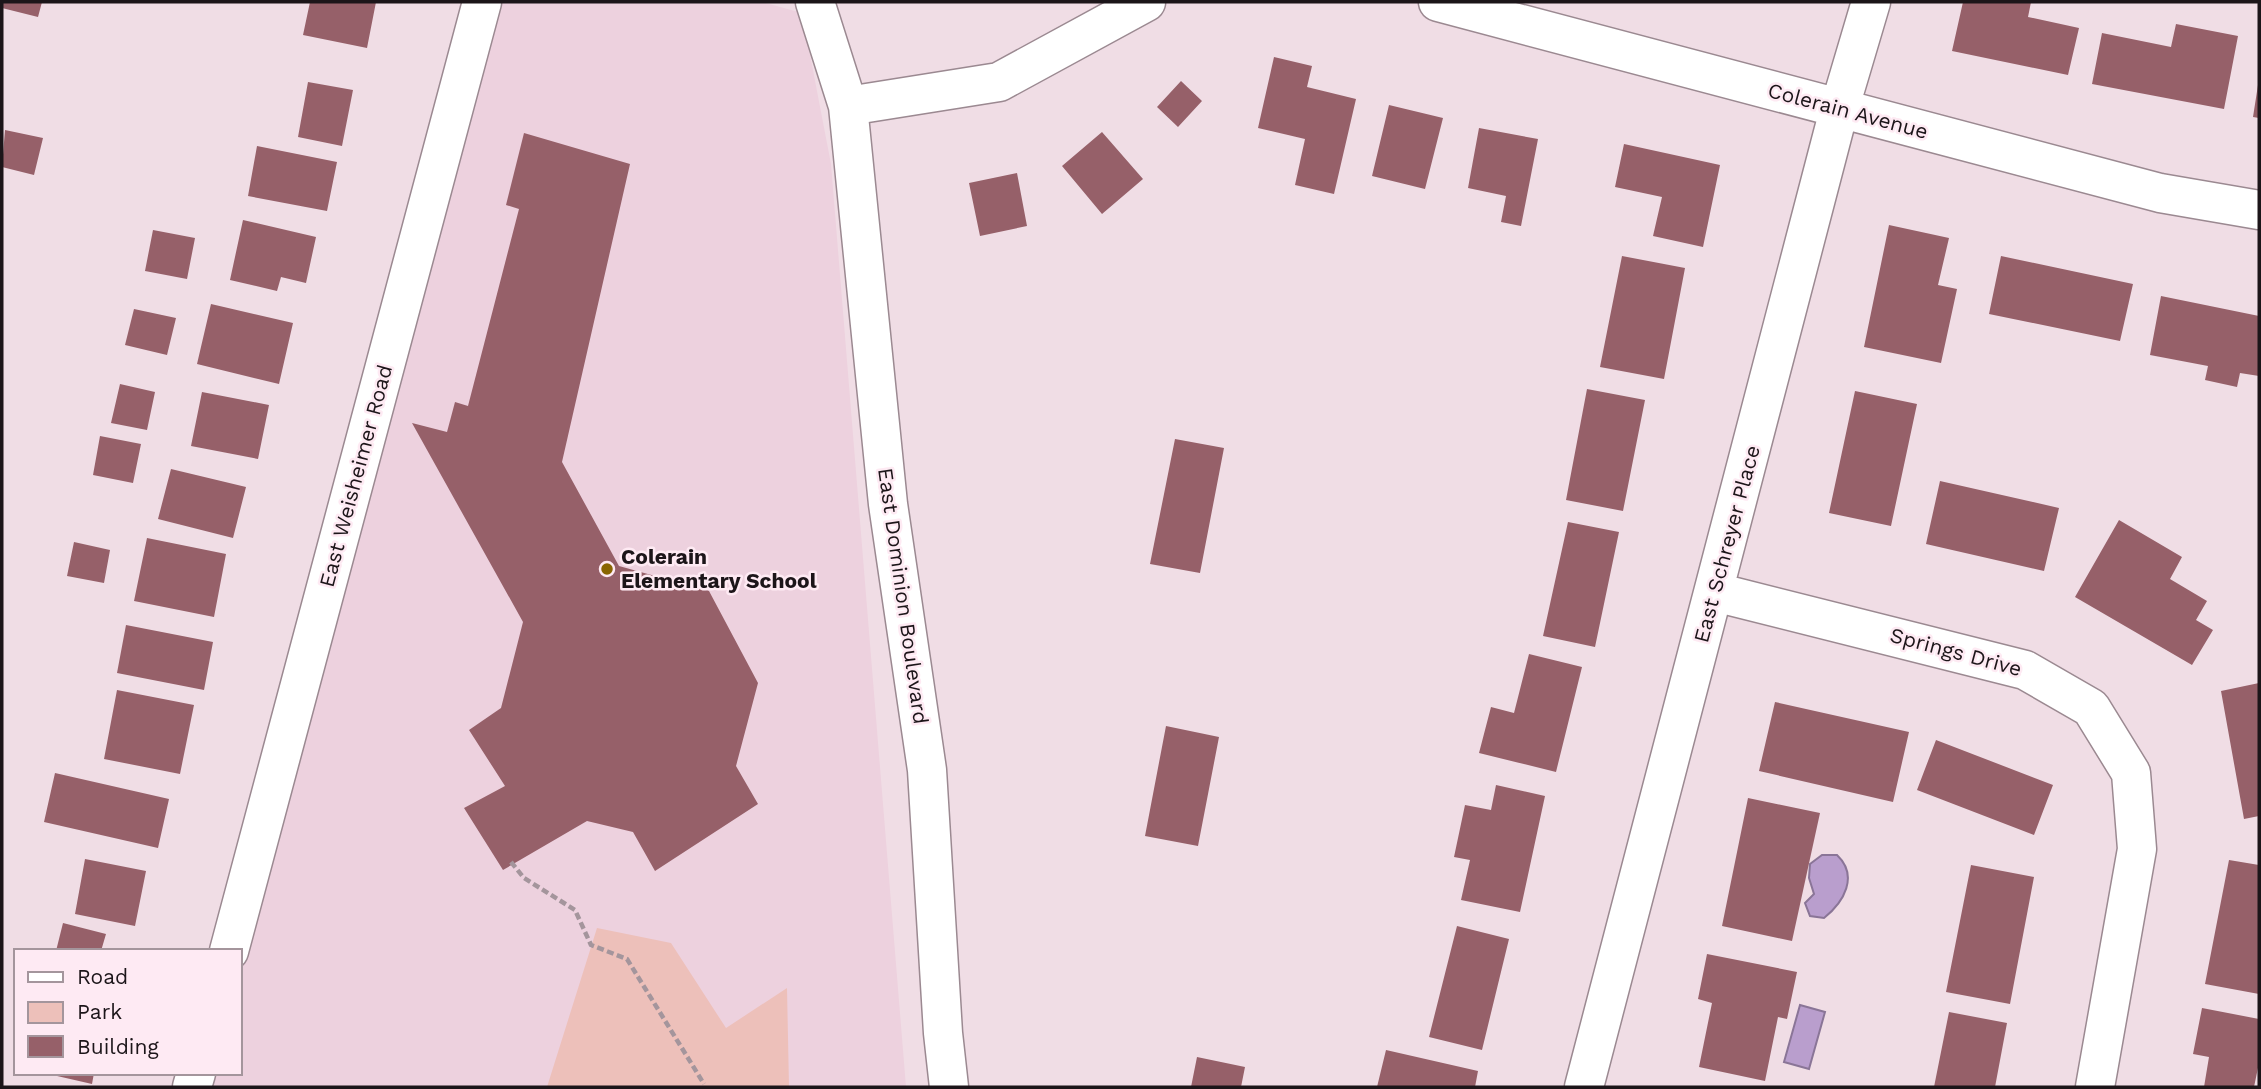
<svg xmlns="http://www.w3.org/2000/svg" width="2261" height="1089" viewBox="0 0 2261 1089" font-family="'Work Sans',sans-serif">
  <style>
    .built { fill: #edd1de }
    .green { fill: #edc0ba }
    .water { fill: #b99ecd; stroke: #8a7597; stroke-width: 2 }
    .building { fill: #966069 }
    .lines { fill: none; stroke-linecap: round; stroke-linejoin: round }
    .minor-casing { stroke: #9b8991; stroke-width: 41 }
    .path { stroke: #a4959c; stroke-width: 4.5; stroke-dasharray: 7 3.5; stroke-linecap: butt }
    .minor { stroke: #fff; stroke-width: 38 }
    .poi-dot { fill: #886502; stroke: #feeaf3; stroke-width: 2.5 }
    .labels { text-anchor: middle; stroke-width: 5; stroke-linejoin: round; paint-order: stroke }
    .street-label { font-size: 21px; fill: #1c1519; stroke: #feeaf3 }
    .poi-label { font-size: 21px; font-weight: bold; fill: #1c1519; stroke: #feeaf3; text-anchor: start }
  </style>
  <rect width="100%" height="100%" fill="#f0dde5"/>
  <path class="built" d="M502,2H762L802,13L831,164L906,1087H209L213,1073H240V973Z"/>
  <path class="green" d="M597,928L671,943L726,1028L787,988L789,1087H547Z"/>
  <path class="water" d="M1822,855H1837C1859,876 1844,902 1824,918L1810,916L1805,903L1814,894L1809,878L1810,864Z
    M1800,1005L1825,1012L1809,1069L1784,1062Z"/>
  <path class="building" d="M2,2H42L38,17L2,8Z
    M310,2H376L367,48L303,35Z
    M1963,2H2031L2028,17L2079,28L2068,75L1952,51Z
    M2176,24L2238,36L2224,109L2092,84L2102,33L2171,47Z
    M1274,57L1312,66L1307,87L1356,99L1334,194L1295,185L1305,139L1258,128Z
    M1181,81L1202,101L1178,127L1157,107Z
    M308,82L353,90L342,146L298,137Z
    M2258,85H2259V118L2253,117Z
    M1389,105L1443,118L1425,189L1372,176Z
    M1479,128L1538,139L1521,226L1501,222L1506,196L1468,188Z
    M5,130L43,138L34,175L2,167Z
    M1102,132L1143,179L1102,214L1062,166Z
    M524,133L630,164L562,462L619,566L709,591L758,683L736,766L758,804L655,871L633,832L587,821L503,870L464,808L505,786L469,730L501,708L523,622L412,423L447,432L455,402L468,406L519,209L506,205Z
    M1624,144L1720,165L1703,247L1653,236L1662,197L1615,187Z
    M257,146L337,162L327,211L248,196Z
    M1017,173L1027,226L980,236L969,183Z
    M243,220L316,237L306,283L281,277L277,291L230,280Z
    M1889,225L1949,238L1938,285L1957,289L1941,363L1864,347Z
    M153,230L195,238L187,279L145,271Z
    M1622,256L1685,268L1664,379L1600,367Z
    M2001,256L2133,284L2120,341L1989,314Z
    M2161,296L2259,316V376L2240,373L2237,387L2205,380L2208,366L2150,355Z
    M211,304L293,323L279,384L197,364Z
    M134,309L176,318L167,355L125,345Z
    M120,384L155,392L147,430L111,423Z
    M1587,389L1645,400L1623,511L1566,500Z
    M1855,391L1917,404L1891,526L1829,513Z
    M202,392L269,405L258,459L191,446Z
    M100,436L141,444L133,483L93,475Z
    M1175,439L1224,448L1200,573L1150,564Z
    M171,469L246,487L233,538L158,519Z
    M1940,481L2059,508L2044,571L1926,544Z
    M2119,520L2182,557L2170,579L2207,601L2196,620L2213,630L2192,665L2075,597Z
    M1568,522L1619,532L1595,647L1543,636Z
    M147,538L226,554L214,617L134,601Z
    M74,542L110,550L104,583L67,576Z
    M126,625L213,642L204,690L117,673Z
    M1529,654L1582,667L1556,772L1479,753L1491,707L1514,713Z
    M2259,683V816L2244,819L2221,691Z
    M117,690L194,705L180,774L104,759Z
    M1775,702L1909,732L1893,802L1759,771Z
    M1166,726L1219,737L1198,846L1145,836Z
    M1936,740L2053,785L2034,835L1917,790Z
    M55,773L169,799L158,848L44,822Z
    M1496,785L1545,796L1520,912L1461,900L1470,860L1454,857L1465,805L1491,810Z
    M1748,798L1820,813L1792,941L1722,926Z
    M85,859L146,871L135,926L75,914Z
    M2229,860L2259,865V994L2205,984Z
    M1971,865L2034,877L2010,1004L1946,992Z
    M63,923L106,934L101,951H56Z
    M1457,926L1509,939L1482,1050L1429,1037Z
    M1707,954L1797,972L1787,1019L1778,1017L1765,1081L1699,1067L1712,1003L1698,999Z
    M2202,1008L2259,1019V1063L2254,1087H2204L2209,1057L2193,1054Z
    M1949,1012L2007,1023L1995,1087H1934Z
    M1386,1050L1478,1071L1475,1087H1377Z
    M1197,1057L1245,1067L1241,1087H1191Z
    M44,1073H94L92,1084Z"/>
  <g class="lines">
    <defs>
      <path id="minor" d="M815,2L848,106L888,504L927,770L943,1033L949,1087
        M1438,2L2160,193L2259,210
        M848,106L999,82L1146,2
        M1715,592L2025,670L2091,708L2131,773L2137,849L2095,1087
        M229,951L482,2
        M192,1087L196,1073
        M1584,1087L1839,110L1871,2"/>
    </defs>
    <use href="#minor" class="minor-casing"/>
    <path class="path" d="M511,862L524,878L575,910L591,945L627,959L704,1084"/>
    <use href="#minor" class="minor"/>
  </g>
  <circle class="poi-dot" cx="607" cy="569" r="7"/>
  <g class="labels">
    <g class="street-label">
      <text transform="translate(1848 111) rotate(15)" y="7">Colerain Avenue</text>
      <text transform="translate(356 476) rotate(-75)" y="7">East Weisheimer Road</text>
      <text transform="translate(1727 544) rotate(-75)" y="7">East Schreyer Place</text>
      <text transform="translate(903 596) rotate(82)" y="7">East Dominion Boulevard</text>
      <text transform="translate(1956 652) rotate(15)" y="7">Springs Drive</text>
    </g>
    <g class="poi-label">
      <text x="621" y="564">Colerain<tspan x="621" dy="24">Elementary School</tspan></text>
    </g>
  </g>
  <rect width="2261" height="1089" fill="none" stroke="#1c1519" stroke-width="7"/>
  <rect x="14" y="949" width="228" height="126" fill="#feeaf3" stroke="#a4959c" stroke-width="2"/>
  <rect x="28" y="972" width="35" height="10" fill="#ffffff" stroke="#a4959c" stroke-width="2"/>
  <text x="77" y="984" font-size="21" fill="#1c1519">Road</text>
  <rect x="28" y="1002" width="35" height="21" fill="#edc0ba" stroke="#a4959c" stroke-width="2"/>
  <text x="77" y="1019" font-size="21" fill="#1c1519">Park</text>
  <rect x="28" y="1036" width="35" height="21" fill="#966069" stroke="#a4959c" stroke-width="2"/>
  <text x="77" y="1054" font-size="21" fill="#1c1519">Building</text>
</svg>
